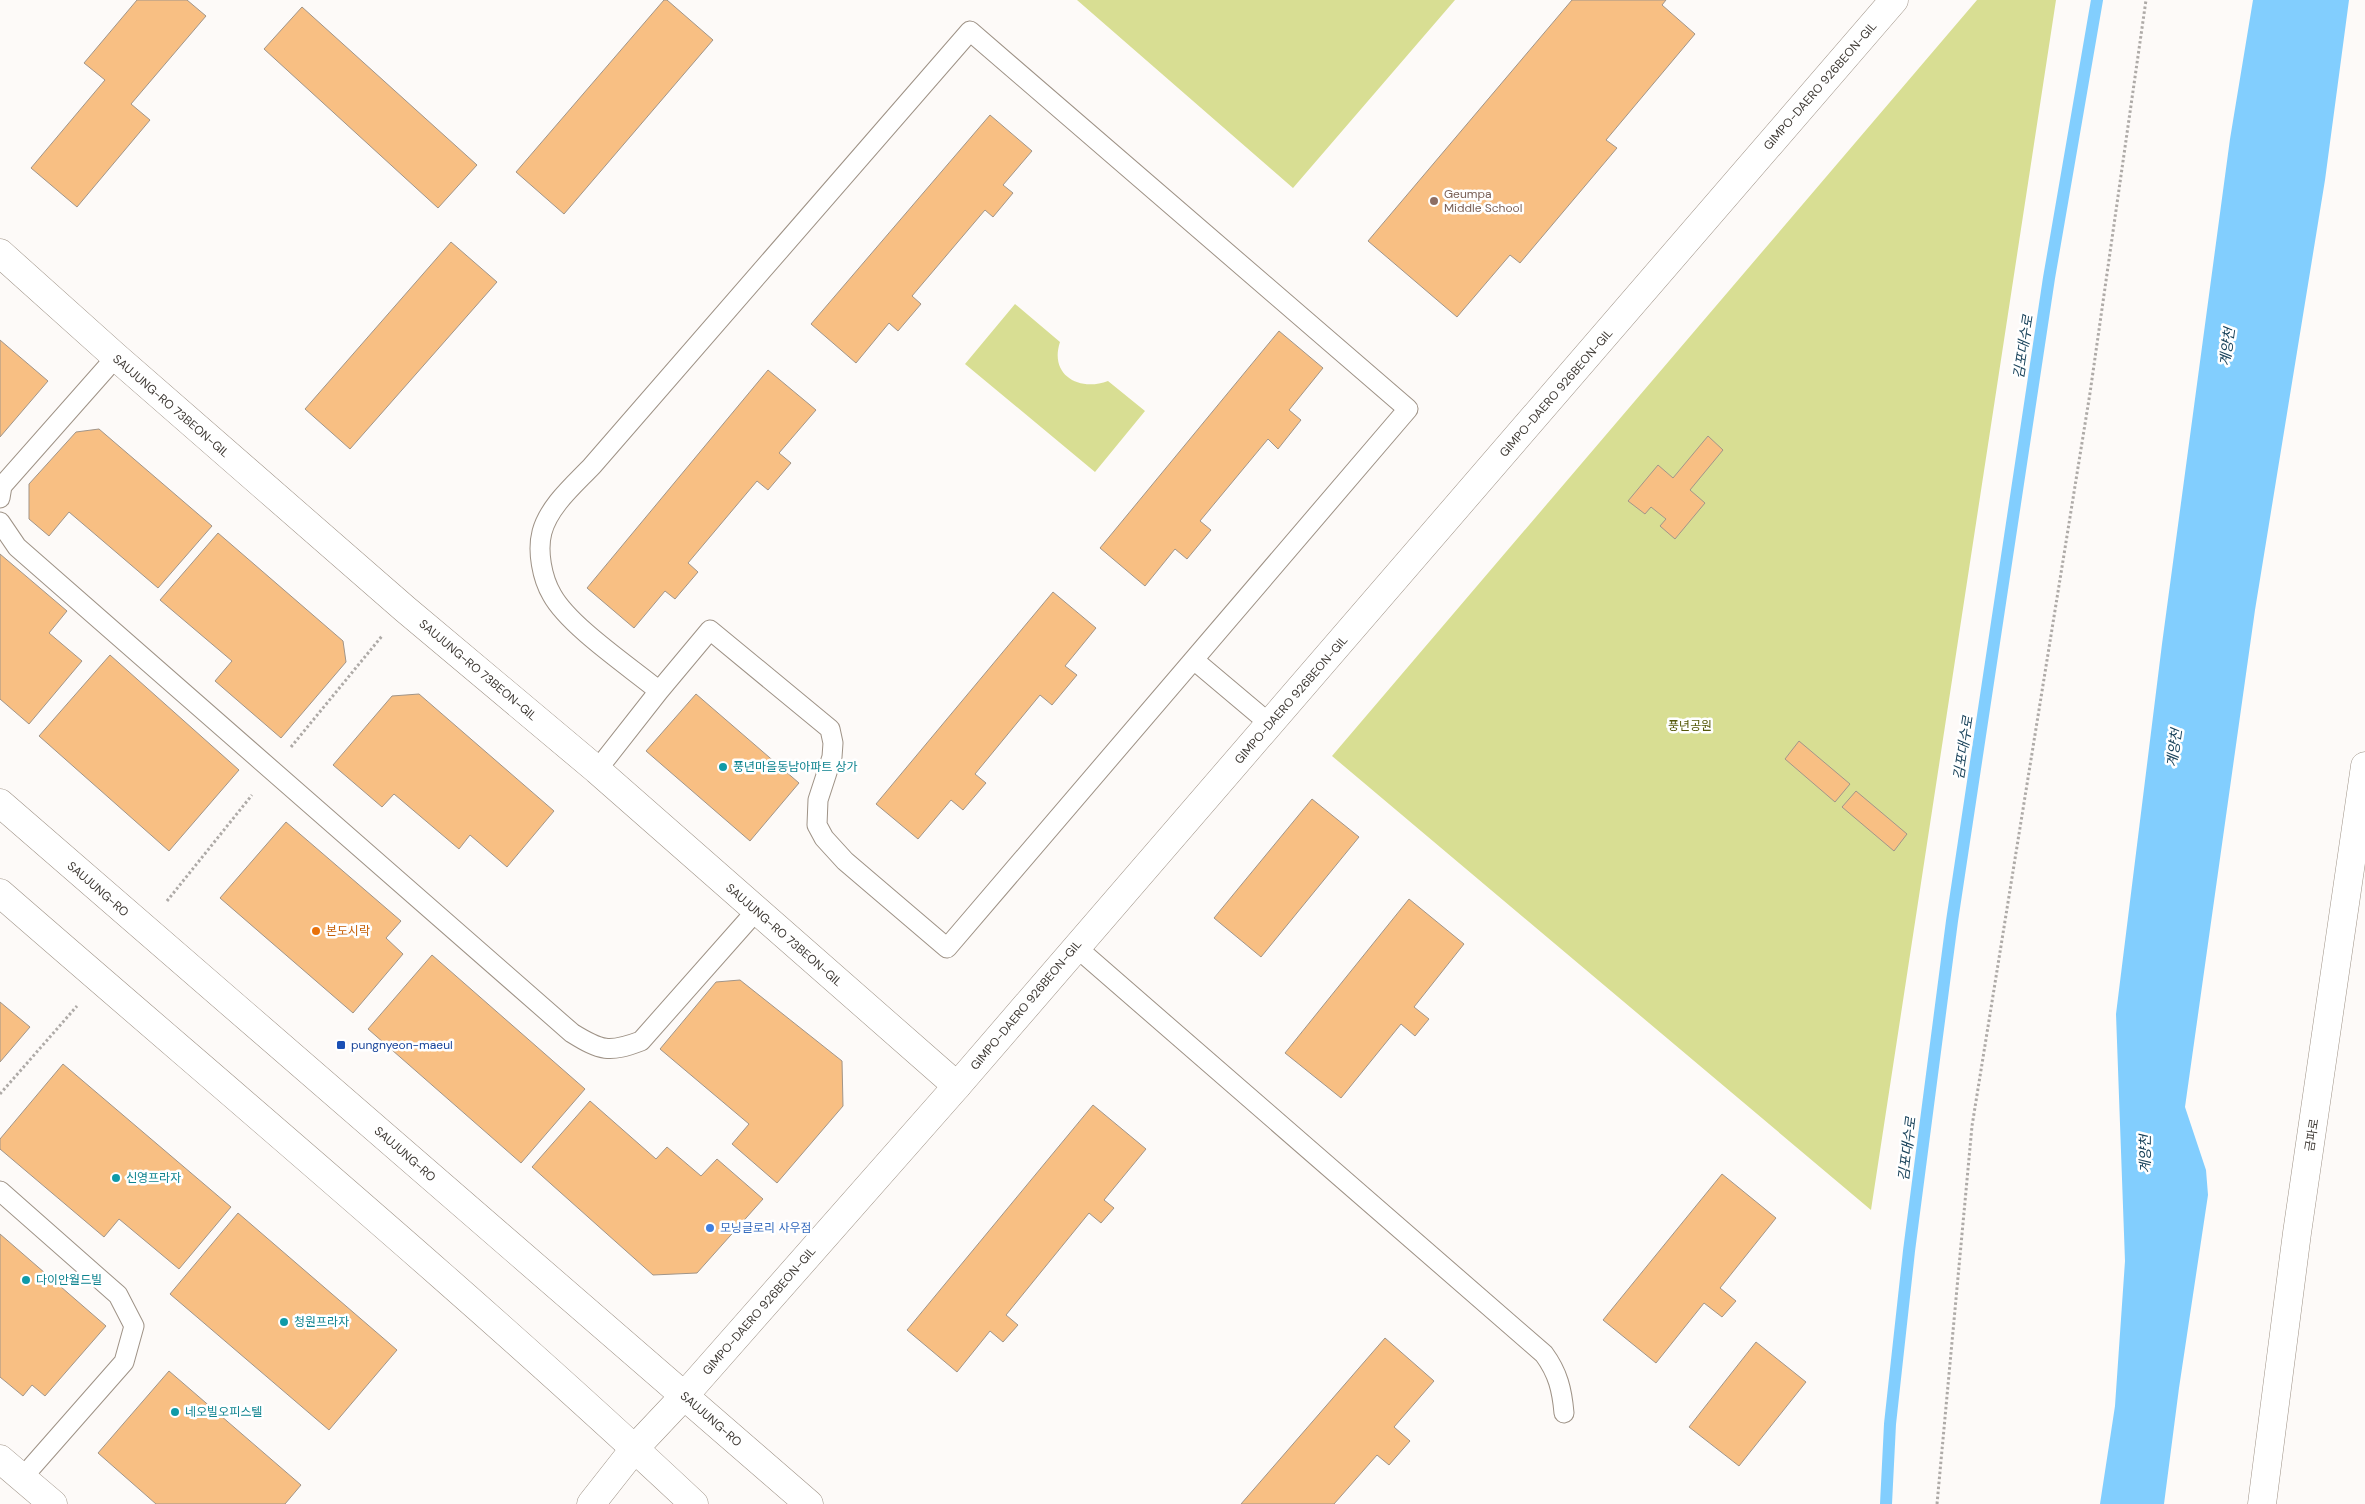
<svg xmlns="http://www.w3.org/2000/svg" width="2365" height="1504" viewBox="0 0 2365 1504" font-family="'DM Sans','Noto Sans KR',sans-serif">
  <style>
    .green { fill: #d8de93 }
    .water { fill: #82cefe }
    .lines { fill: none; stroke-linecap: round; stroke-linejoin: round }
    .stream { stroke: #82cefe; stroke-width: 12 }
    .building { fill: #f8bf83; stroke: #a19589 }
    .service-casing { stroke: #9e9286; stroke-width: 21 }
    .minor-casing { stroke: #9e9286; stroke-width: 29 }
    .tertiary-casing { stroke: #9e9286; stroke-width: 29 }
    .path { stroke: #aeaaa7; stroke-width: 3; stroke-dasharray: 2.5 2.5; stroke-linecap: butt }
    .service { stroke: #fff; stroke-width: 19 }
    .minor { stroke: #fff; stroke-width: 28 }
    .tertiary { stroke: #fff; stroke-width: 28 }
    .education-dot { fill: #8d6e63; stroke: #fff; stroke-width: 2 }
    .culture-dot { fill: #0f9aa8; stroke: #fff; stroke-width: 2 }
    .food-dot { fill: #e8710a; stroke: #fff; stroke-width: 2 }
    .transit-dot { fill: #1a4fb4; stroke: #fff; stroke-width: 2 }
    .shop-dot { fill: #3f7fe0; stroke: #fff; stroke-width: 2 }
    .labels { text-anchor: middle; stroke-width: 5; stroke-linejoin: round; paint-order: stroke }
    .street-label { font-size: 12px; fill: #3e3934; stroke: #fff }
    .education-label { font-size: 12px; fill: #785e54; stroke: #fff; text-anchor: start }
    .park-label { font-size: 12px; fill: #55580a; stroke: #fff }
    .culture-label { font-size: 12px; fill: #0d838f; stroke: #fff; text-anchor: start }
    .food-label { font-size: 12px; fill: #c56008; stroke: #fff; text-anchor: start }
    .transit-label { font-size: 12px; fill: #164399; stroke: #fff; text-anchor: start }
    .shop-label { font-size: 12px; fill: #366cbe; stroke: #fff; text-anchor: start }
    .water-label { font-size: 14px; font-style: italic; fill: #18425a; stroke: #fff }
  </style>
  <rect width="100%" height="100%" fill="#fdfaf8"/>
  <path class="green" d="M1077,0H1455L1293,188Z
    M1977,0H2056L1871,1210L1332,756Z
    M1015,304L1060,342C1049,375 1079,392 1108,381L1145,411L1095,472L965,364Z"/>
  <path class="water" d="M2253,0H2349L2325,180L2255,610L2185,1107L2206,1170L2208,1195L2179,1388L2164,1504H2100L2115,1406L2125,1261L2116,1014L2162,644L2230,139Z"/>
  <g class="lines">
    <path class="stream" d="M1886,1504L1890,1424L1909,1251L1952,921L2049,278L2097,0"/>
  </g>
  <path class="building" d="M137,0H187L206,16L131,104L150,120L77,207L31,168L105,80L84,63Z
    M664,0H667L713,40L564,214L516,172Z
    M1572,0H1666L1662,5L1695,34L1606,140L1617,148L1520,263L1510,255L1457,317L1368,241Z
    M302,7L477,165L438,208L264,49Z
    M990,115L1032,151L1003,185L1013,193L993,217L985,210L912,296L921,304L898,331L889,323L856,363L811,324Z
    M451,242L497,282L350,449L305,409Z
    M1279,331L1323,368L1289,410L1301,420L1278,449L1268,439L1200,521L1211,530L1187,559L1175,549L1145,586L1100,548Z
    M0,340L48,381L0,437Z
    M768,370L816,410L779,453L791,463L768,490L757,481L688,563L698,572L675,599L665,591L634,628L587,588Z
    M99,429L212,526L158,588L69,512L49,536L29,519V484L76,432Z
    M1708,436L1723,450L1690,490L1705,503L1675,539L1660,526L1666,519L1651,507L1645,514L1628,501L1658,465L1673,478Z
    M218,533L343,641L346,662L281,738L215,681L232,661L160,600Z
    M0,554L67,611L49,633L82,661L29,724L0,699Z
    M1053,592L1096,628L1065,666L1077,675L1052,705L1040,695L975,774L986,783L963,810L951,800L918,839L876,804Z
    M110,655L239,770L169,851L39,736Z
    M419,694L554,811L507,867L470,835L459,849L394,794L382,807L333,765L392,696Z
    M696,694L799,783L750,841L646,751Z
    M1799,741L1850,784L1835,802L1785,759Z
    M1856,791L1907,834L1894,851L1842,807Z
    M1312,799L1359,837L1261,957L1214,918Z
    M286,822L401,921L386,938L403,954L353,1013L220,898Z
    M1409,899L1464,944L1414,1007L1429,1019L1415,1036L1401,1024L1341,1098L1285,1053Z
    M432,955L585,1089L521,1163L368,1029Z
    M740,980L842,1061L843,1106L777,1183L732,1144L749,1124L660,1049L716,982Z
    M0,1002L30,1027L0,1062Z
    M63,1064L231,1207L179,1269L119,1219L104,1237L0,1149V1139Z
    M590,1101L656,1159L667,1147L701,1176L717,1159L763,1199L697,1273L653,1275L532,1167Z
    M1093,1105L1146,1149L1104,1200L1114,1208L1101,1223L1089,1213L1006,1315L1018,1325L1003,1342L990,1331L957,1372L907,1330Z
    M1722,1174L1776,1218L1720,1288L1736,1301L1722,1317L1704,1303L1656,1363L1603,1320Z
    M238,1213L397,1350L329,1430L170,1294Z
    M0,1234L106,1326L45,1396L32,1385L23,1396L0,1377Z
    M1385,1338L1434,1381L1394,1427L1410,1441L1389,1465L1377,1455L1334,1504H1241Z
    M1756,1342L1806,1382L1739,1466L1689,1427Z
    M169,1371L301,1485L285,1504H156L98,1453Z"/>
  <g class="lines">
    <defs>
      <path id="service" d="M0,498L2,486L116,357
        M0,522L17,547L572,1033C601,1051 609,1053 641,1041L756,911
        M1194,660L1270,724
        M597,770L659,691L710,630L830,729L833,743L832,757L818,800L817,825L824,838L845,861L947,948L1408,409L970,31L592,466C574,485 549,506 542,532C537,551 542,578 552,595C569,626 630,667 659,691
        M1076,947L1544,1354C1558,1373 1562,1390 1564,1413
        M0,1191L118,1295L134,1326L124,1362L22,1478"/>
      <path id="minor" d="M0,253L116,357L405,609L597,770L957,1086
        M0,1459L53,1504
        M591,1504L635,1448L684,1396
        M2262,1504L2297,1233L2365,766"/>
      <path id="tertiary" d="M0,803L809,1504
        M0,893C232,1095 469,1293 694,1504
        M684,1396L957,1086L1894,0"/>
    </defs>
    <use href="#service" class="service-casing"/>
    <use href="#minor" class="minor-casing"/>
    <use href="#tertiary" class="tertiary-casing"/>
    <path class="path" d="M291,747L382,636
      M167,901L252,795
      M0,1094L77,1006
      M1937,1504L1972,1126L2090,393L2146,0"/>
    <use href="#service" class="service"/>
    <use href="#minor" class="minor"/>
    <use href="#tertiary" class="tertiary"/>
  </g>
  <circle class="education-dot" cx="1434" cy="201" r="5"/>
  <g class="culture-dot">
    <circle cx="723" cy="767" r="5"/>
    <circle cx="116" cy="1178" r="5"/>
    <circle cx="26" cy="1280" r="5"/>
    <circle cx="284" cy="1322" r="5"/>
    <circle cx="175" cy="1412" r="5"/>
  </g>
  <circle class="food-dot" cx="316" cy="931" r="5"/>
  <rect class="transit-dot" x="336" y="1040" width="10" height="10" rx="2.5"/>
  <circle class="shop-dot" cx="710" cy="1228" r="5"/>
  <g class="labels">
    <g class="street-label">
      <text transform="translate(1820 86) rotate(-49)" y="4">GIMPO-DAERO 926BEON-GIL</text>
      <text transform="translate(1556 393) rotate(-49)" y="4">GIMPO-DAERO 926BEON-GIL</text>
      <text transform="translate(171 406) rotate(41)" y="4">SAUJUNG-RO 73BEON-GIL</text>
      <text transform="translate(478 670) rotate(40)" y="4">SAUJUNG-RO 73BEON-GIL</text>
      <text transform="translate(1291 700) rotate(-49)" y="4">GIMPO-DAERO 926BEON-GIL</text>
      <text transform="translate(98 889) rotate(41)" y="4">SAUJUNG-RO</text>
      <text transform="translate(784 935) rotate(41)" y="4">SAUJUNG-RO 73BEON-GIL</text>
      <text transform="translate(1026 1005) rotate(-50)" y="4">GIMPO-DAERO 926BEON-GIL</text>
      <text transform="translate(2312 1135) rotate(-81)" y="4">금파로</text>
      <text transform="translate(405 1154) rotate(41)" y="4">SAUJUNG-RO</text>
      <text transform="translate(759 1311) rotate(-49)" y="4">GIMPO-DAERO 926BEON-GIL</text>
      <text transform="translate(711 1419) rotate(41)" y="4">SAUJUNG-RO</text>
    </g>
    <g class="education-label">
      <text x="1444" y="198">Geumpa<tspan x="1444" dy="14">Middle School</tspan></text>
    </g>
    <g class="park-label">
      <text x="1690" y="730">풍년공원</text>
    </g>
    <g class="culture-label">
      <text x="733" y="771">풍년마을동남아파트 상가</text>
      <text x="126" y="1182">신영프라자</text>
      <text x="36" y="1284">다이안월드빌</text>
      <text x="294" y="1326">청원프라자</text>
      <text x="185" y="1416">네오빌오피스텔</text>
    </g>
    <g class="food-label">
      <text x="326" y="935">본도시락</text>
    </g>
    <g class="transit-label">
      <text x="351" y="1049">pungnyeon-maeul</text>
    </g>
    <g class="shop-label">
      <text x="720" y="1232">모닝글로리 사우점</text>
    </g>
    <g class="water-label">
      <text transform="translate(2023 347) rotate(-81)" y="5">김포대수로</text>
      <text transform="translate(2227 347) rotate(-82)" y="5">계양천</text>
      <text transform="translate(1963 748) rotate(-81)" y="5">김포대수로</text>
      <text transform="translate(2174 748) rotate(-82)" y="5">계양천</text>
      <text transform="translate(1907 1149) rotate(-83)" y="5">김포대수로</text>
      <text transform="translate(2145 1154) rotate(-90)" y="5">계양천</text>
    </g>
  </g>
</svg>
